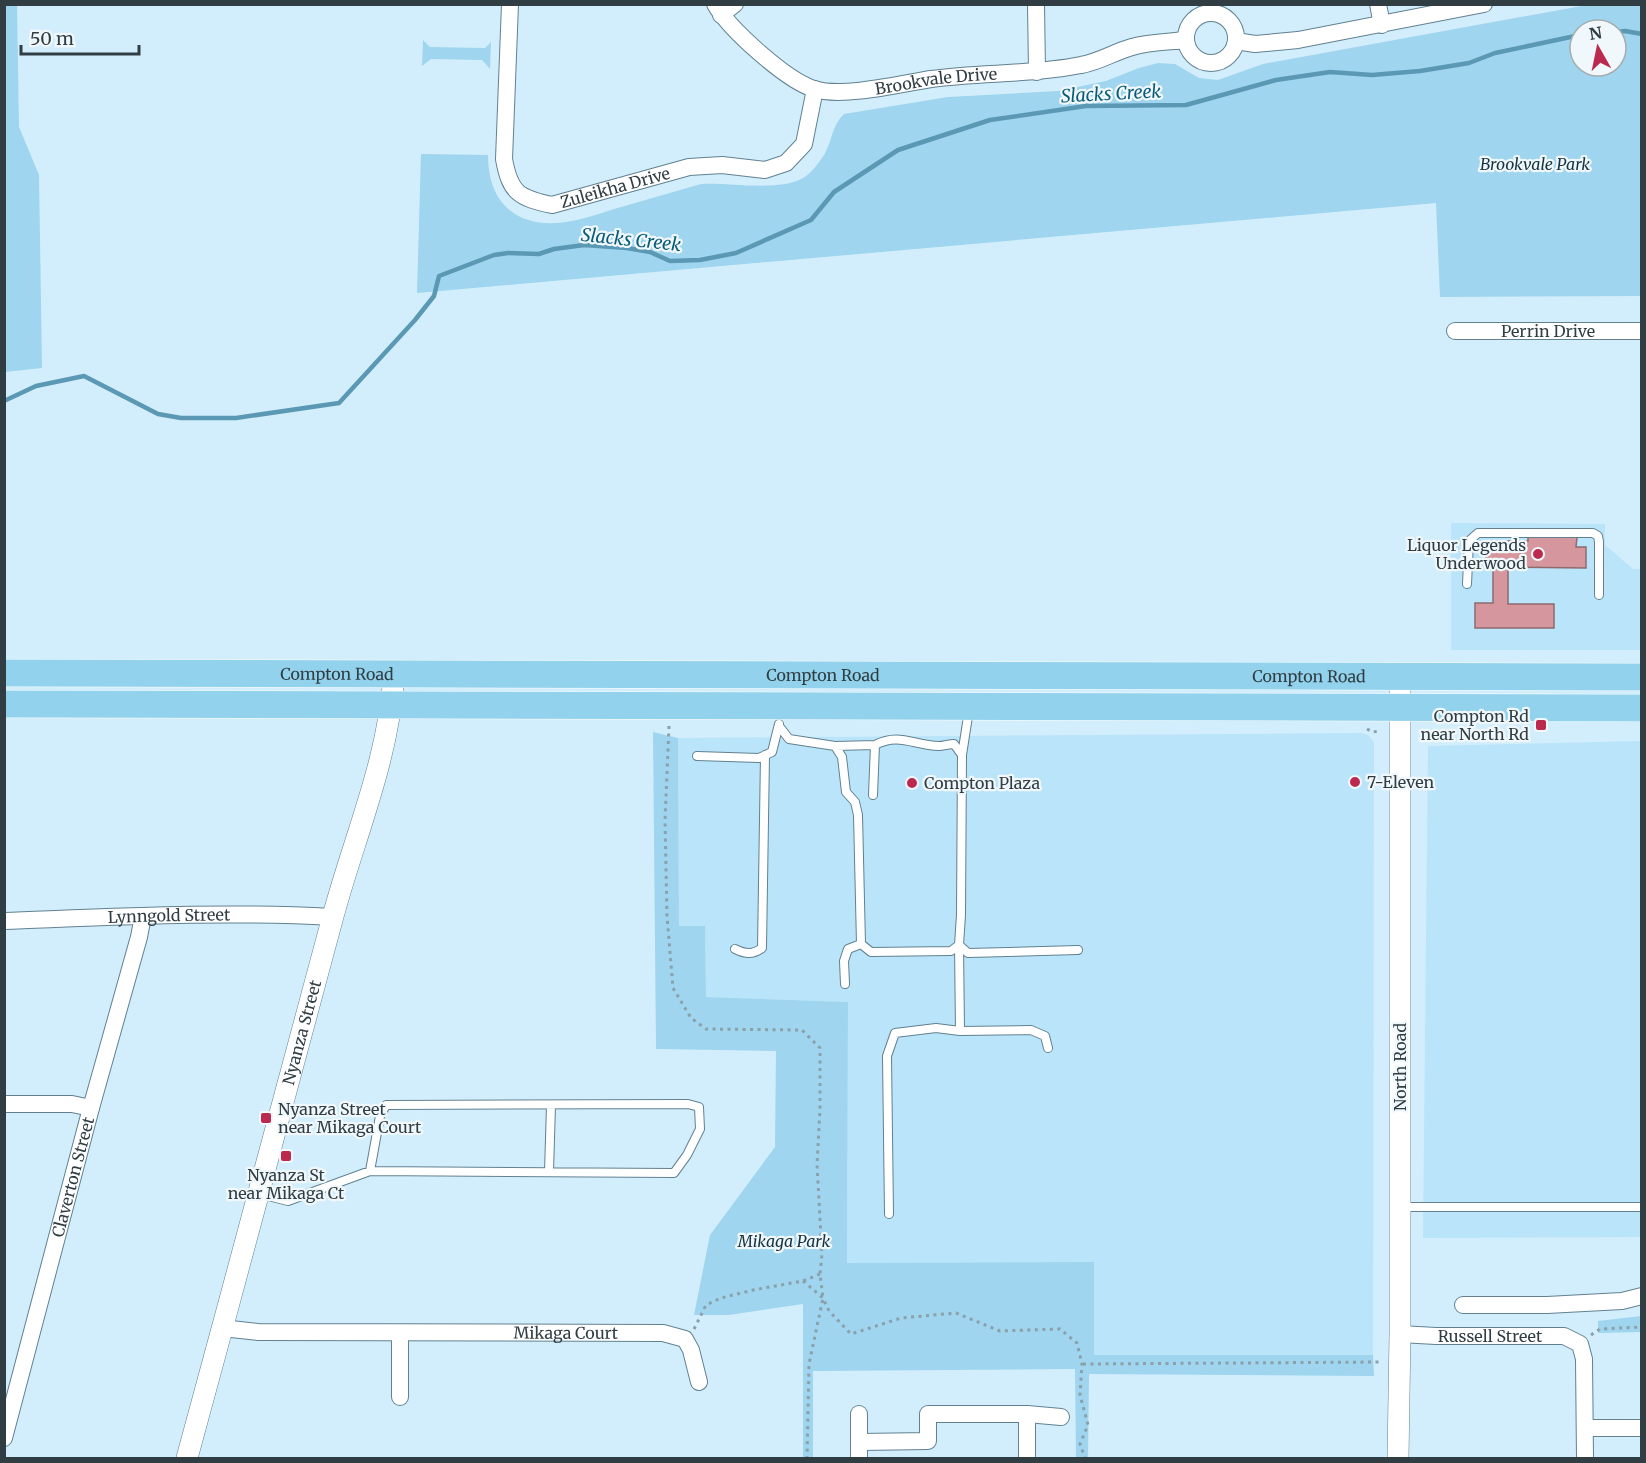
<svg xmlns="http://www.w3.org/2000/svg" width="1646" height="1463" viewBox="0 0 1646 1463" font-family="Merriweather,serif">
  <style>
    .built { fill: #b9e4f9 }
    .green { fill: #9fd5ee; fill-rule: evenodd }
    .lines { fill: none; stroke-linecap: round; stroke-linejoin: round }
    .stream { stroke: #5a98b4; stroke-width: 4.5 }
    .building { fill: #d5979d; stroke: #8d6b6f; stroke-width: 1.5 }
    .service-casing { stroke: #618191; stroke-width: 10 }
    .minor-casing { stroke: #618191; stroke-width: 18 }
    .tertiary-casing { stroke: #618191; stroke-width: 22 }
    .primary-casing { stroke: #fff; stroke-width: 28 }
    .path { stroke: #8aa0aa; stroke-width: 3; stroke-dasharray: 3 4.5; stroke-linecap: butt }
    .service { stroke: #fff; stroke-width: 8 }
    .minor { stroke: #fff; stroke-width: 16 }
    .tertiary { stroke: #fff; stroke-width: 21 }
    .primary { stroke: #92d2ec; stroke-width: 27 }
    .poi-dot { fill: #bb2a4e; stroke: #f1f8fb; stroke-width: 2 }
    .labels { text-anchor: middle; stroke-width: 4.5; stroke-linejoin: round; paint-order: stroke }
    .street-label { font-size: 16px; fill: #303e44; stroke: #f1f8fb }
    .park-label { font-size: 16px; font-style: italic; fill: #153340; stroke: #f1f8fb }
    .poi-label { font-size: 16px; fill: #303e44; stroke: #f1f8fb; text-anchor: start }
    .water-label { font-size: 18px; font-style: italic; fill: #085c79; stroke: #f1f8fb }
  </style>
  <rect width="100%" height="100%" fill="#d2eefc"/>
  <path class="built" d="M1451,523L1605,524V545L1633,569H1641V650H1451Z
    M1361,733L1368,735L1374,742L1373,1355H1094V1262L847,1263L848,1002L706,997L705,926H679L678,738Z
    M1641,741V1237L1423,1238L1428,746Z"/>
  <path class="green" d="M4,5H17L19,127L39,175L42,368L5,372Z
    M1587,5H1641V296L1440,297L1436,203L417,293L421,154L488,155C488,192 505,220 545,223C571,225 597,214 621,207C648,199 674,192 701,184C728,182 784,193 806,176C812,172 820,161 824,155C832,142 832,125 844,114L948,97L1058,91L1106,81L1139,68L1158,63L1175,64L1199,78L1218,80L1263,64ZM1580,30H1616V66H1580Z
    M423,40L430,47L485,48L491,42L490,69L482,60L431,59L422,66Z
    M653,732L678,738L679,926H705L706,997L848,1002L847,1263L1094,1262V1355H1373L1374,1376L1089,1374L1088,1458H1076L1075,1369L813,1371V1458H803V1304L729,1315H694L710,1235L775,1147L776,1051L656,1049Z
    M1641,1316V1332L1598,1333V1321Z"/>
  <g class="lines">
    <path class="stream" d="M1616,32L1625,31L1642,34
      M4,401L36,386L84,376L158,414L181,418H236L339,403L415,320L434,296L439,276L494,255L508,253L539,254L554,249L584,245L627,248L650,252L670,261L700,260L736,253L811,220L834,192L898,150L990,120L1086,106L1186,105L1276,80L1330,72L1372,75L1420,71L1469,63L1495,53L1580,35"/>
  </g>
  <path class="building" d="M1528,537H1577L1576,547H1586V568L1508,567V561H1493V567H1486L1485,541H1528Z
    M1493,561H1508V604H1554V628H1475V603H1493Z"/>
  <g class="lines">
    <defs>
      <path id="service" d="M1467,584L1469,541L1478,533H1593L1598,536L1599,542V595
        M779,726L789,739L835,746L842,757L846,792L855,802L858,815L861,944L871,952L951,951L959,945L961,915L962,755L954,744C949,744 943,746 939,746C914,746 900,732 875,745L873,795
        M835,746L875,745
        M962,755L969,710
        M697,756L759,758L772,752L779,724
        M959,945L968,953L1078,950
        M735,949C745,954 753,955 762,948L765,755
        M845,984L844,961L848,949L861,944
        M960,1031L1031,1030L1045,1036L1048,1048
        M549,1172L551,1105
        M260,1194L288,1201L370,1171L674,1173L687,1155L700,1129L699,1107L688,1104L386,1105L380,1116L370,1171
        M1400,1207H1642
        M889,1214L887,1056L895,1033L936,1028L960,1031L959,945"/>
      <g id="minor">
        <path id="s1" d="M510,4L504,159C510,193 519,198 552,205L689,167L722,165L765,170L786,163L804,144L815,89"/>
        <path id="s2" d="M715,4C729,29 786,80 814,89C842,98 901,84 931,79C981,72 1031,75 1081,65C1099,62 1114,52 1132,47C1149,42 1168,42 1186,40"/>
        <path d="M1036,4L1037,72"/>
        <path d="M1378,4L1382,25"/>
        <circle cx="1211" cy="38" r="25"/>
        <path d="M721,15L735,4"/>
        <path d="M1236,41L1255,44L1298,40L1484,4"/>
        <path id="s3" d="M1455,331H1642"/>
        <path id="s4" d="M4,921C113,917 224,911 332,917"/>
        <path d="M4,1104H72L91,1108"/>
        <path d="M1463,1305H1547L1622,1301L1642,1296"/>
        <path id="s5" d="M222,1328L258,1332L663,1333L685,1339L691,1350L699,1382"/>
        <path d="M400,1334V1397"/>
        <path id="s6" d="M1400,1334L1436,1336H1564L1580,1344L1584,1359L1585,1458"/>
        <path d="M859,1414V1458"/>
        <path d="M1585,1428H1642"/>
        <path id="s7" d="M4,1438L91,1108L139,937L143,916"/>
        <path d="M860,1442L928,1441V1414H1027L1061,1417"/>
        <path d="M1027,1458V1414"/>
      </g>
      <g id="tertiary">
        <path id="s8" d="M187,1458C236,1279 283,1100 332,920C354,837 388,763 394,675"/>
        <path d="M1398,1458L1400,1334V676"/>
      </g>
      <g id="primary">
        <path id="s9" d="M4,673L1642,677"/>
        <path d="M4,704L1642,708"/>
      </g>
    </defs>
    <use href="#service" class="service-casing"/>
    <use href="#minor" class="minor-casing"/>
    <use href="#tertiary" class="tertiary-casing"/>
    <use href="#primary" class="primary-casing"/>
    <path class="path" d="M669,726L665,820L667,916L673,988L691,1018L706,1029L802,1030L820,1048V1109L817,1165L822,1254L820,1274L823,1298L809,1364L807,1458
      M1367,729L1373,732L1379,731
      M803,1281L823,1298L829,1311L851,1334L901,1318L956,1313L1000,1331L1060,1329L1077,1343L1082,1364L1080,1395L1088,1425L1080,1444L1085,1458
      M694,1329L706,1305L721,1298L753,1290L803,1281L820,1274
      M1591,1335L1600,1329L1642,1327
      M1083,1364L1382,1362"/>
    <use href="#service" class="service"/>
    <use href="#minor" class="minor"/>
    <use href="#tertiary" class="tertiary"/>
    <use href="#primary" class="primary"/>
  </g>
  <g class="poi-dot">
    <circle cx="1538" cy="554" r="6"/>
    <rect x="1535" y="719" width="12" height="12" rx="3"/>
    <circle cx="1355" cy="782" r="6"/>
    <circle cx="912" cy="783" r="6"/>
    <rect x="260" y="1112" width="12" height="12" rx="3"/>
    <rect x="280" y="1150" width="12" height="12" rx="3"/>
  </g>
  <g class="labels">
    <g class="street-label">
      <text dy="6" stroke="none"><textPath href="#s2" startOffset="255">Brookvale Drive</textPath></text>
      <text dy="6" stroke="none"><textPath href="#s1" startOffset="294">Zuleikha Drive</textPath></text>
      <text dy="6" stroke="none"><textPath href="#s3" startOffset="93">Perrin Drive</textPath></text>
      <text dy="6" stroke="none"><textPath href="#s9" startOffset="333">Compton Road</textPath></text>
      <text dy="6" stroke="none"><textPath href="#s9" startOffset="819">Compton Road</textPath></text>
      <text dy="6" stroke="none"><textPath href="#s9" startOffset="1305">Compton Road</textPath></text>
      <text dy="6" stroke="none"><textPath href="#s4" startOffset="165">Lynngold Street</textPath></text>
      <text dy="6" stroke="none"><textPath href="#s8" startOffset="441">Nyanza Street</textPath></text>
      <text transform="translate(1400 1067) rotate(-90)" y="6">North Road</text>
      <text dy="6" stroke="none"><textPath href="#s7" startOffset="270">Claverton Street</textPath></text>
      <text dy="6" stroke="none"><textPath href="#s5" startOffset="344">Mikaga Court</textPath></text>
      <text dy="6" stroke="none"><textPath href="#s6" startOffset="90">Russell Street</textPath></text>
    </g>
    <g class="park-label">
      <text x="1535" y="170">Brookvale Park</text>
      <text x="784" y="1247">Mikaga Park</text>
    </g>
    <g class="poi-label">
      <text x="1526" y="551" text-anchor="end">Liquor Legends<tspan x="1526" dy="18">Underwood</tspan></text>
      <text x="1529" y="722" text-anchor="end">Compton Rd<tspan x="1529" dy="18">near North Rd</tspan></text>
      <text x="1367" y="788">7-Eleven</text>
      <text x="924" y="789">Compton Plaza</text>
      <text x="278" y="1115">Nyanza Street<tspan x="278" dy="18">near Mikaga Court</tspan></text>
      <text x="286" y="1181" text-anchor="middle">Nyanza St<tspan x="286" dy="18">near Mikaga Ct</tspan></text>
    </g>
    <g class="water-label">
      <text transform="translate(1111 94) rotate(-3)" y="6">Slacks Creek</text>
      <text transform="translate(631 240) rotate(6)" y="6">Slacks Creek</text>
    </g>
  </g>
  <rect width="1646" height="1463" fill="none" stroke="#303e44" stroke-width="12"/>
  <g transform="translate(1598 48) rotate(351)"><circle r="28" fill="#f1f8fb" stroke="#a4aeb2" stroke-width="1.5"/>
  <path d="M0-4.5L10 22L0 15L-10 22Z" fill="#bb2a4e"/>
  <text y="-9" font-size="16" font-weight="bold" text-anchor="middle" fill="#303e44">N</text>
  </g>
  <path d="M21 45v9h118v-9" fill="none" stroke="#303e44" stroke-width="3"/>
  <text x="30" y="45" font-size="18" fill="#303e44" stroke="#f1f8fb" stroke-width="4.5" paint-order="stroke">50 m</text>
</svg>
